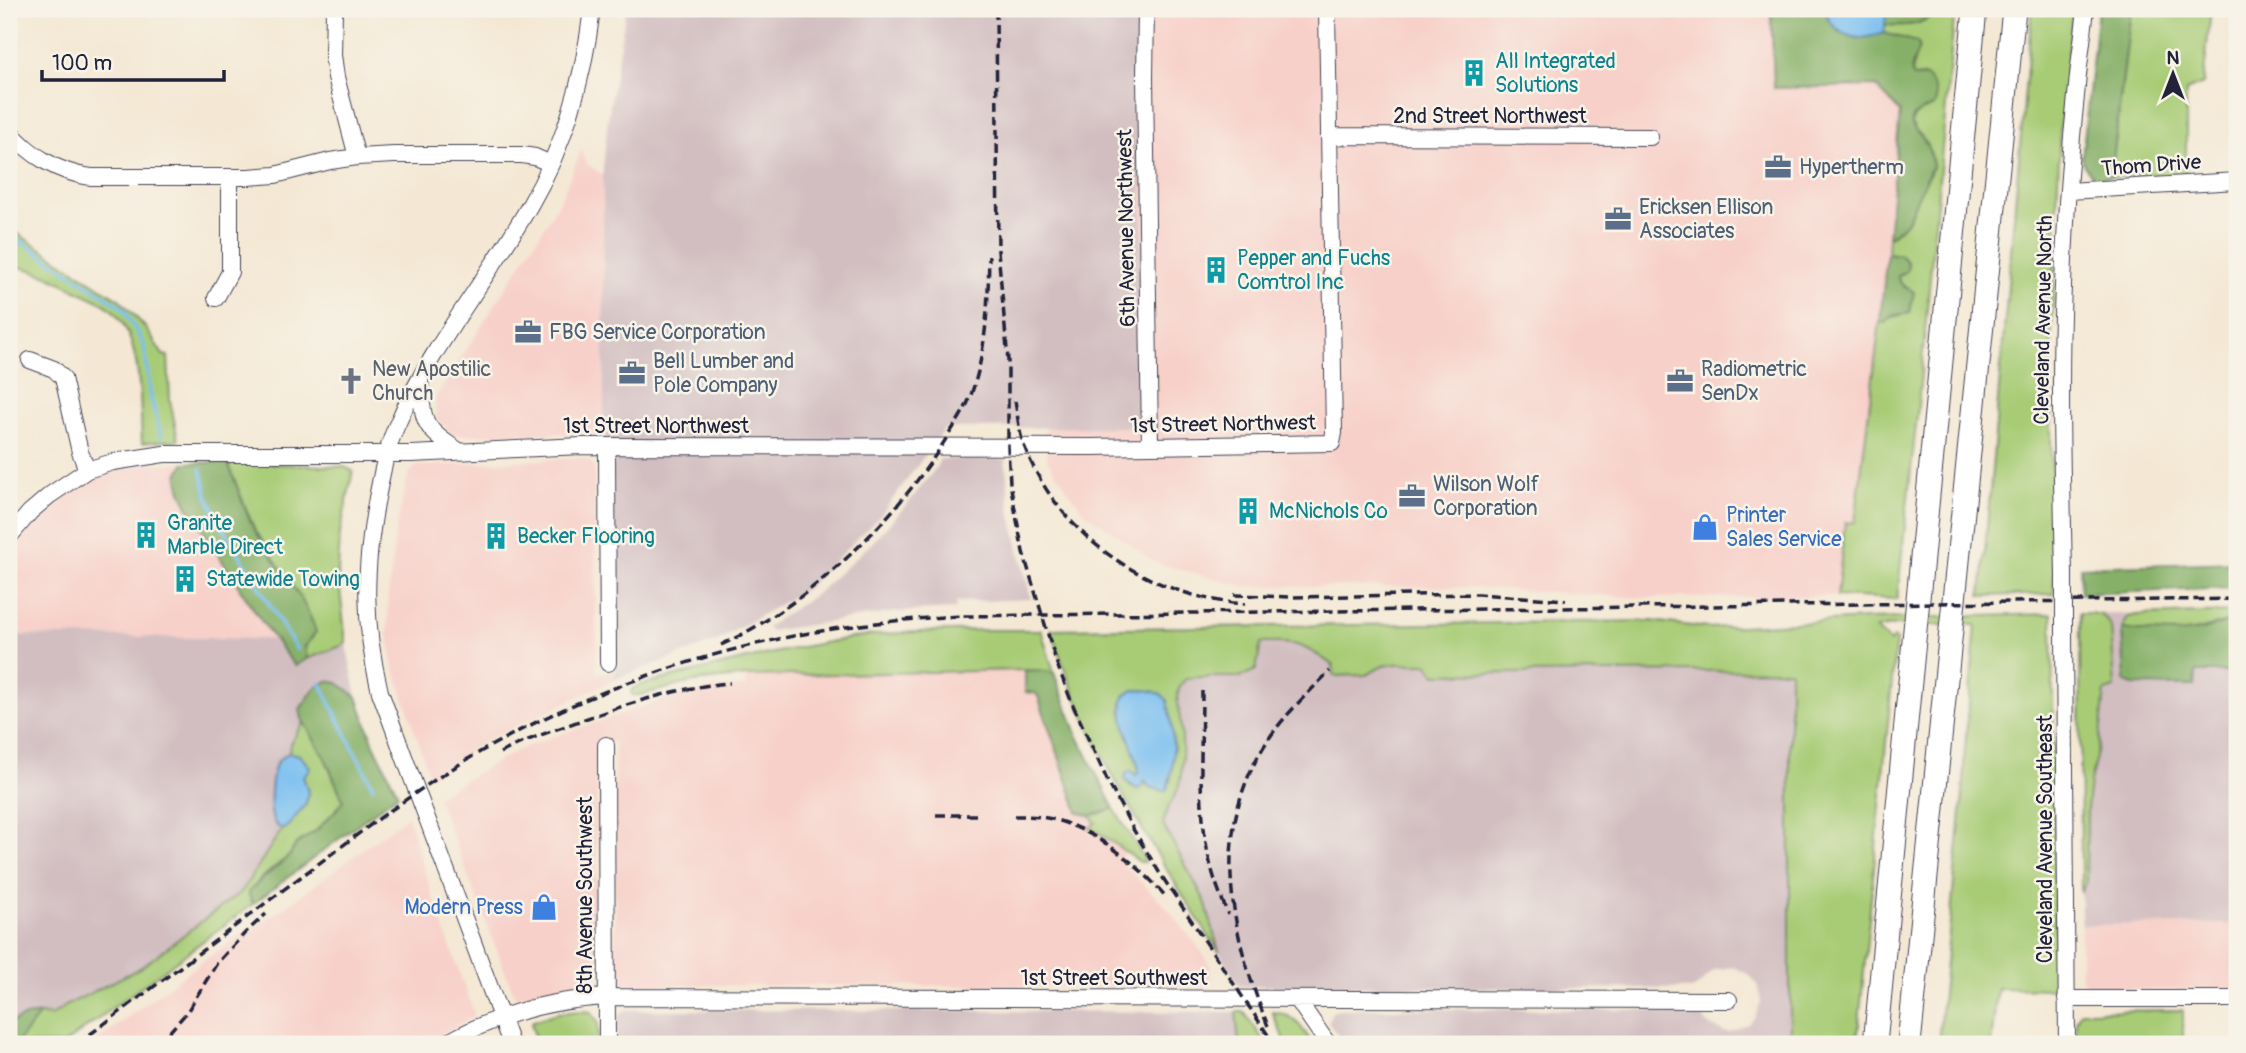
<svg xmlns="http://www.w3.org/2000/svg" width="2246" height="1053" viewBox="0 0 2246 1053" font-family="Pangolin,sans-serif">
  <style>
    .built { fill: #f7d0c9 }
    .industrial { fill: #d2bec1 }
    .green { fill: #a8cc76; stroke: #657758; stroke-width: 2; fill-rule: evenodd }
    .forest { fill: #86b067; stroke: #546951; stroke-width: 2 }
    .water { fill: #7abff1; stroke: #4e7096; stroke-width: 2 }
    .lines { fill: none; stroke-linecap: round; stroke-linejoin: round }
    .stream { stroke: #7abff1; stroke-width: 3.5 }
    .minor-casing { stroke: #424052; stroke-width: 18 }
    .highway-casing { stroke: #424052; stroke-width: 25 }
    .minor { stroke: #fff; stroke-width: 16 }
    .highway { stroke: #fff; stroke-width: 23 }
    .rail { stroke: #22223b; stroke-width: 3.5; stroke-dasharray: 10 5; stroke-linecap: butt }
    .minor-bridge-casing { stroke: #424052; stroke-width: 18; stroke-linecap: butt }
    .minor-bridge { stroke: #fff; stroke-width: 16 }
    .labels { text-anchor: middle; stroke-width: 5; stroke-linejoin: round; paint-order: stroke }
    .culture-label { font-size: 21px; fill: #0d838f; stroke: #f7f3e8; text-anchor: start }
    .street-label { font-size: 21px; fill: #22223b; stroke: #f7f3e8 }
    .service-label { font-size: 21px; fill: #4e5e75; stroke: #f7f3e8; text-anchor: start }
    .worship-label { font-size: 21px; fill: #5b616d; stroke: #f7f3e8; text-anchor: start }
    .shop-label { font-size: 21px; fill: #366cbe; stroke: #f7f3e8; text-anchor: start }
  </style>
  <rect width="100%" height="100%" fill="#f7f3e8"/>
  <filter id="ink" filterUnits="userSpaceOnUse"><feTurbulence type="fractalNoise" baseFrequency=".0143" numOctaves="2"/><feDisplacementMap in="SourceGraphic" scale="14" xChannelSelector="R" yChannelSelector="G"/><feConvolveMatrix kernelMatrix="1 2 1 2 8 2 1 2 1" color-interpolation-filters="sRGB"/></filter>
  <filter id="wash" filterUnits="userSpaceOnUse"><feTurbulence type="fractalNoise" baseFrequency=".00686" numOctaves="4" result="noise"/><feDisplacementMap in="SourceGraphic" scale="28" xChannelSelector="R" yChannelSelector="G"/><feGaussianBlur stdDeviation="1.57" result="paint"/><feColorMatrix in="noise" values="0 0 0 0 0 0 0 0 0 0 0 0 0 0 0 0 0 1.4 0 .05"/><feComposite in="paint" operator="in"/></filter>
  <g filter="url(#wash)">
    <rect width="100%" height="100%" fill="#f4e8d4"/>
    <path class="built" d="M1139,9H1771L1774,88L1876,86L1900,113L1880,321L1855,523L1845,524L1837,596L1643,598L1473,587L1242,586L1156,563L1083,511L1047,460L1045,427H1145Z
      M582,148L583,157L587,164L603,175L604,433L458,435L451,433L437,419L435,409L436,397L544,228L563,194Z
      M581,458L592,462L594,469L597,673L614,672L615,679L489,739L430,777L394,668L388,635V596L395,535L408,475L416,466Z
      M184,463L190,509L273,639L9,635V551L41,514L78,488L116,470L148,464Z
      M1025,670V692L1035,693L1038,696L1078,812L1090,816L1096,824L1090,828L1126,850L1119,861L1167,908L1197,945L1210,965L1211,986L621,985L617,978L615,937V742H597L596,978L594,982L588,985L548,990L515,997L437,796L520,749L554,736L673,697L709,690L746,687V676Z
      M408,816L432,895L474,1013L473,1017L425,1044H92L204,960L285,907Z
      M2237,924V990L2083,989L2085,985L2081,976V925Z"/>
    <path class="industrial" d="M626,9H1139L1145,427L945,428L881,515L806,589L715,642L615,679L612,468L614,463L604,433L603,169L608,118Z
      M940,459H1005L1011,516L1031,599L956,602V609L895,612L770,631L767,627L816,594L872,543L909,502L936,468Z
      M2098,613L2136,615L2128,617L2122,629L2123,677L2125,682L2129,684L2195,686L2196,672H2237V924L2081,925V893L2084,889L2087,870V809L2090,782L2099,744L2105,691L2115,688L2106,617Z
      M9,635L273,639L296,665L346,643L357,697L338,683L302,719L304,722L290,744L289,753L282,757L276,764L274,770L271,792L279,828L283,829L242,891L140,968L67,1005L51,1016L32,1014L9,1023Z
      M1292,642L1304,646L1333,665L1334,675H1366L1383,666L1392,664H1427L1437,674L1790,670V1044H1344L1329,1023V1019L1332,1012L1340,1009L1692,1010L1699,1014L1710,1026L1724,1032H1730L1749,1024L1754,1018L1761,1002L1758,987L1754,980L1748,974L1733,967L1714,970L1699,985L1692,989L1239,986L1219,952L1205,901L1163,825L1165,813L1170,801L1181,727L1177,696L1182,683L1186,679L1197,677H1239L1256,670L1261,643Z
      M625,1010L1236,1012L1239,1044H655L650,1042L615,1044L618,1017Z"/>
    <path class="green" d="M1940,9H1955L1918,406L1897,599L1837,596L1845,523L1855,522L1880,321L1885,323L1889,318L1902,315L1911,290C1905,288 1898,283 1898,276L1907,270L1908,263L1901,255L1887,253L1888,238C1895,232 1903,227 1908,219C1912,213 1913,205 1916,199C1922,185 1937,171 1931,154C1928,145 1911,128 1912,123C1913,113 1924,110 1932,107L1922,76L1913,77L1912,74L1917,42L1884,33V25C1910,26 1920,27 1940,9Z
      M2032,9H2073L2060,133L2050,377L2054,594L1981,596Z
      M2131,9H2211L2203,84L2186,91V174L2111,177Z
      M9,228L120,300L145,327L163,355L168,356L170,400L178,440L142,443C140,404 143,331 107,306C97,299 85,295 74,289C55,279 31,267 9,266Z
      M227,462L344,467L353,471L340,533L338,572L346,643L344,645L307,659C304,649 304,645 313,637L312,621L303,603L254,528Z
      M2237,612V619L2185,634H2163L2122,629L2128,617L2136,615Z
      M2080,613C2094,613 2104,612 2111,626L2115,688L2105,691L2099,744L2090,782L2087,809L2086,882L2081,893Z
      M2052,614L2056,989L1997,988L1991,1044H1938L1964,782V759L1976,625H1896L1876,629L1890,642L1893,638L1896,639L1857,1044H1790V670L1436,674L1427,664H1392L1383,666L1366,675L1334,676L1333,665C1301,644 1299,642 1261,643L1256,670L1240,677H1197L1186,679C1171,692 1180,711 1181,727C1183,742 1183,775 1178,789C1172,802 1165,810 1163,825L1205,901L1219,952C1164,867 1108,779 1071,685C1063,667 1058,648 1051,629L1651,621L1708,628L1867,619ZM1133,690L1152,691L1174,745L1170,781H1145L1143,785L1131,786L1125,780L1130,771L1136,775L1139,772C1137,747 1116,721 1124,696Z
      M988,630H1041L1054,673L1046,671L1025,670L746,676L693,682L639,695H632L631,692L632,689L640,685C715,667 789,647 865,636C906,631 947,631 988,630Z
      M304,722L326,760L343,800L338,808L316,831L296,844L290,855L260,879L249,895L253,904L64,1044H16L40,1014L51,1016L67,1005L140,968L242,891L278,835L306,804L308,792L303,776L306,772L299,755L289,753L290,744Z
      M1113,807L1144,858V862H1140L1098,832L1089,828L1096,823L1090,816Z
      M2183,1010V1044H2076V1020L2081,1011Z
      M582,1011L591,1012L598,1022V1044H537L531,1023L533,1021L557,1013Z
      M1236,1012H1244L1266,1044H1239Z
      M1272,1012C1294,1013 1302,1028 1313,1044H1286Z"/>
    <path class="forest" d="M1771,9H1825L1828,19L1838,31L1847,34L1860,38L1884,33L1917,42L1919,45C1918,57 1908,65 1913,77H1927C1934,86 1938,93 1935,105C1930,108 1924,109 1919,112C1902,123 1918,130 1923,139C1929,148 1932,157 1932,166L1906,223L1888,238L1900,112L1876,86L1774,88Z
      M1887,9H1940C1920,27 1910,26 1884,25Z
      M2098,9H2131L2111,177H2094L2084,166L2082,158Z
      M1887,253L1901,255L1908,263L1907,271L1898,276V279L1903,286L1914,292L1910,313C1900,315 1891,314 1885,323L1880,321Z
      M227,462C237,483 243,508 254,528C274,564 304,593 316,632L305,646L307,659L295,666C263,626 236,583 209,540C199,524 179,497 178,477C178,471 183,468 184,463Z
      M2237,562V588L2081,594L2080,567Z
      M2234,619H2237V672H2196L2195,686L2133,685L2125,682L2122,629C2163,634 2195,637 2234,619Z
      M1025,670L1046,671L1054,673L1079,739L1113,807L1111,810L1090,816L1078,812L1038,696L1035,693L1025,692Z
      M327,681L338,683L357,697L374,744L398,794L253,904L249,895L250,890L290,855L296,844L316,831L338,808L343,800L326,760L302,719L300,709L314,689Z
      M40,1014L16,1044H9V1023L26,1016Z"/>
    <path class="water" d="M1825,9H1887L1884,33C1876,35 1867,38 1860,38C1842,37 1829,25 1825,9Z
      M1133,690C1145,690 1159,689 1167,700C1173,729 1177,759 1167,789L1164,791L1149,787L1145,781L1141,788L1136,789L1125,780L1126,773L1130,771L1136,775L1139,772C1136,747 1116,721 1124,696Z
      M289,753L299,755L310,767L309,770L303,776L308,792L306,804L289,825L283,829C278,827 277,827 274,822C268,812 271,775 276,764C279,758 284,756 289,753Z"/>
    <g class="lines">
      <path class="stream" d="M9,234L122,307L144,344L151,398L161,437
        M201,469L207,495L218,519L297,650
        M320,683L373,787"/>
    </g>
  </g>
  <g filter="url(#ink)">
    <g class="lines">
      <defs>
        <path id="minor" d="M334,9L333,55L336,77L357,157
          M1146,9L1145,77L1150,446
          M9,130C29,155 59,173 91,177H248L275,175L330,161L357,157L394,155H522L535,157L551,164
          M1329,136L1650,137
          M2068,191L2237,181
          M216,298L230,272V178
          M30,360L54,369L63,378L80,452L87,470
          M420,379C423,423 422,427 459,451
          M607,446L608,663
          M9,537L30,512L50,495L87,470L113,462L164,454H411L582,446L1091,447L1332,443L1334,433L1327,9
          M2064,574C2062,478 2059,382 2063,286C2066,193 2074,100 2086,9
          M2064,633L2067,1044
          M606,745L607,1044
          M1297,999L1328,1044
          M2066,999H2237
          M445,1044C494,1015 550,1000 607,997L1729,1000
          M511,1044L380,692C363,622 364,569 377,498C382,473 386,450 396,427C430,347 488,279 530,205C565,145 584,77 592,9"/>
        <path id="highway" d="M1875,1044L1975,9
          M1909,1044L2014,9"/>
      </defs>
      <use href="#minor" class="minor-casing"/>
      <use href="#highway" class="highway-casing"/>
      <use href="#minor" class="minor"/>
      <use href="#highway" class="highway"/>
      <path class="rail" d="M996,9L998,251L1008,360V447L1010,483L1023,552L1057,664L1072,703L1108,782L1133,829L1159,872L1274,1044
        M1015,401C1018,417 1019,434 1025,448C1061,539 1150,597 1245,604
        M1234,595L1292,597L1478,594L1566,600
        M721,645C811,603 898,518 949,434C958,421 967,407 972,392C987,348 988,302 989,256
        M1202,691C1202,746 1197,804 1209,858C1213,878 1221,896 1228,915
        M500,753C525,740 552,731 579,721C628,704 678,687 730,683
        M936,815H976
        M1014,816C1027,816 1040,816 1052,819C1096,830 1138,864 1167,898
        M1268,1026C1228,928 1207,822 1275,730C1291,709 1311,690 1330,671
        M77,1044C151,989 224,934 298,879C357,835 416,789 480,752C629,667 794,623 965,616L2237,599
        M159,1044L187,1012L217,963L246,932L266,914"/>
      <defs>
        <path id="minor-bridge" d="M2064,574V633"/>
      </defs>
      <use href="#minor-bridge" class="minor-bridge-casing"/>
      <use href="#minor-bridge" class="minor-bridge"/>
    </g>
  </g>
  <defs>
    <symbol id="building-bare" viewBox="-9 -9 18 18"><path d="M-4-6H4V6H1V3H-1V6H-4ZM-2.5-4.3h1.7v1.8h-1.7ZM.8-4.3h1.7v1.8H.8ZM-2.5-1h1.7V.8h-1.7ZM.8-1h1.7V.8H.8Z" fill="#0f9aa8" stroke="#f7f3e8" stroke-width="2.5" paint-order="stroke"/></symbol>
    <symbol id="office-bare" viewBox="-9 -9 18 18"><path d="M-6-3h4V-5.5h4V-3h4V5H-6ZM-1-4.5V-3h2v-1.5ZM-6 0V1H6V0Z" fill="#5c6f8a" stroke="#f7f3e8" stroke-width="2.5" paint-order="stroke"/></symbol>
    <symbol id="church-bare" viewBox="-9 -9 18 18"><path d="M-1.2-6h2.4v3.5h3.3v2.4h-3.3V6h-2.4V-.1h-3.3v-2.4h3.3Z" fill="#6b7280" stroke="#f7f3e8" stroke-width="2.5" paint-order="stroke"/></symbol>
    <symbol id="shop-bare" viewBox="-9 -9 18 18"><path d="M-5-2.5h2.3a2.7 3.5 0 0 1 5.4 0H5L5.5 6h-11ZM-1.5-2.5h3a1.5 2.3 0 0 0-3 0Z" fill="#3f7fe0" stroke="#f7f3e8" stroke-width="2.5" paint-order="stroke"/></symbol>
  </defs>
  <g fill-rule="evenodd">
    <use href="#building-bare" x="1455" y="54" width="38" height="38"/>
    <use href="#office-bare" x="1759" y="148" width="38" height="38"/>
    <use href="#office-bare" x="1599" y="200" width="38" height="38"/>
    <use href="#building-bare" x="1197" y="251" width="38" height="38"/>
    <use href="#office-bare" x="509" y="313" width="38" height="38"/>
    <use href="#office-bare" x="613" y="354" width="38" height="38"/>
    <use href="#church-bare" x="332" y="362" width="38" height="38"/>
    <use href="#office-bare" x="1661" y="362" width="38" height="38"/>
    <use href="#office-bare" x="1393" y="477" width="38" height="38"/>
    <use href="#building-bare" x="1229" y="492" width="38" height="38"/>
    <use href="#shop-bare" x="1686" y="508" width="38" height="38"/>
    <use href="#building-bare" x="127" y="516" width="38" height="38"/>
    <use href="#building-bare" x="477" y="517" width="38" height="38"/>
    <use href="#building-bare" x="166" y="560" width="38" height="38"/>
    <use href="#shop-bare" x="525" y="888" width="38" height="38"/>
  </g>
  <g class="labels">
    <g class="culture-label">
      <text x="1495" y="68">All Integrated<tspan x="1495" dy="24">Solutions</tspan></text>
      <text x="1237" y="265">Pepper and Fuchs<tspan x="1237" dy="24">Comtrol Inc</tspan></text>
      <text x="1269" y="518">McNichols Co</text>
      <text x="167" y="530">Granite<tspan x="167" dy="24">Marble Direct</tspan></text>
      <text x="517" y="543">Becker Flooring</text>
      <text x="206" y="586">Statewide Towing</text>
    </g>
    <g class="street-label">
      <text x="1490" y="123">2nd Street Northwest</text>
      <text transform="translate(2151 165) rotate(-4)" y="7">Thom Drive</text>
      <text transform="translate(1126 228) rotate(-91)" y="7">6th Avenue Northwest</text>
      <text transform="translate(2043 320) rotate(-89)" y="7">Cleveland Avenue North</text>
      <text transform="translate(1223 424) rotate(-1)" y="7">1st Street Northwest</text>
      <text x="656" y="433">1st Street Northwest</text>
      <text transform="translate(2045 839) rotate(-90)" y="7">Cleveland Avenue Southeast</text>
      <text transform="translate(585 895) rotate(-90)" y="7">8th Avenue Southwest</text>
      <text x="1114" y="985">1st Street Southwest</text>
    </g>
    <g class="service-label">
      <text x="1799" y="174">Hypertherm</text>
      <text x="1639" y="214">Ericksen Ellison<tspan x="1639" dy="24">Associates</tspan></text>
      <text x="549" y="339">FBG Service Corporation</text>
      <text x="653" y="368">Bell Lumber and<tspan x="653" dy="24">Pole Company</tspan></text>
      <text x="1701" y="376">Radiometric<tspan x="1701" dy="24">SenDx</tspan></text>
      <text x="1433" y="491">Wilson Wolf<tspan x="1433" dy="24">Corporation</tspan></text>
    </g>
    <g class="worship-label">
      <text x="372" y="376">New Apostilic<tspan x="372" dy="24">Church</tspan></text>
    </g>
    <g class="shop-label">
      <text x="1726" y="522">Printer<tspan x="1726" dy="24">Sales Service</tspan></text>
      <text x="523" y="914" text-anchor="end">Modern Press</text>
    </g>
  </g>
  <rect width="2246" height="1053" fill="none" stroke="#f7f3e8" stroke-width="35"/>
  <g transform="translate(2173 74)" stroke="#f7f3e8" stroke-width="5" paint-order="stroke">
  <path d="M0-5L12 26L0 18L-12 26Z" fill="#22223b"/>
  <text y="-10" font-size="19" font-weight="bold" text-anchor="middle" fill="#22223b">N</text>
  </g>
  <path d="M42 70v10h182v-10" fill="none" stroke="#22223b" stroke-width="3.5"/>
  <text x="52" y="70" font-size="21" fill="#22223b" stroke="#f7f3e8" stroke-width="5" paint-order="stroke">100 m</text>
</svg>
